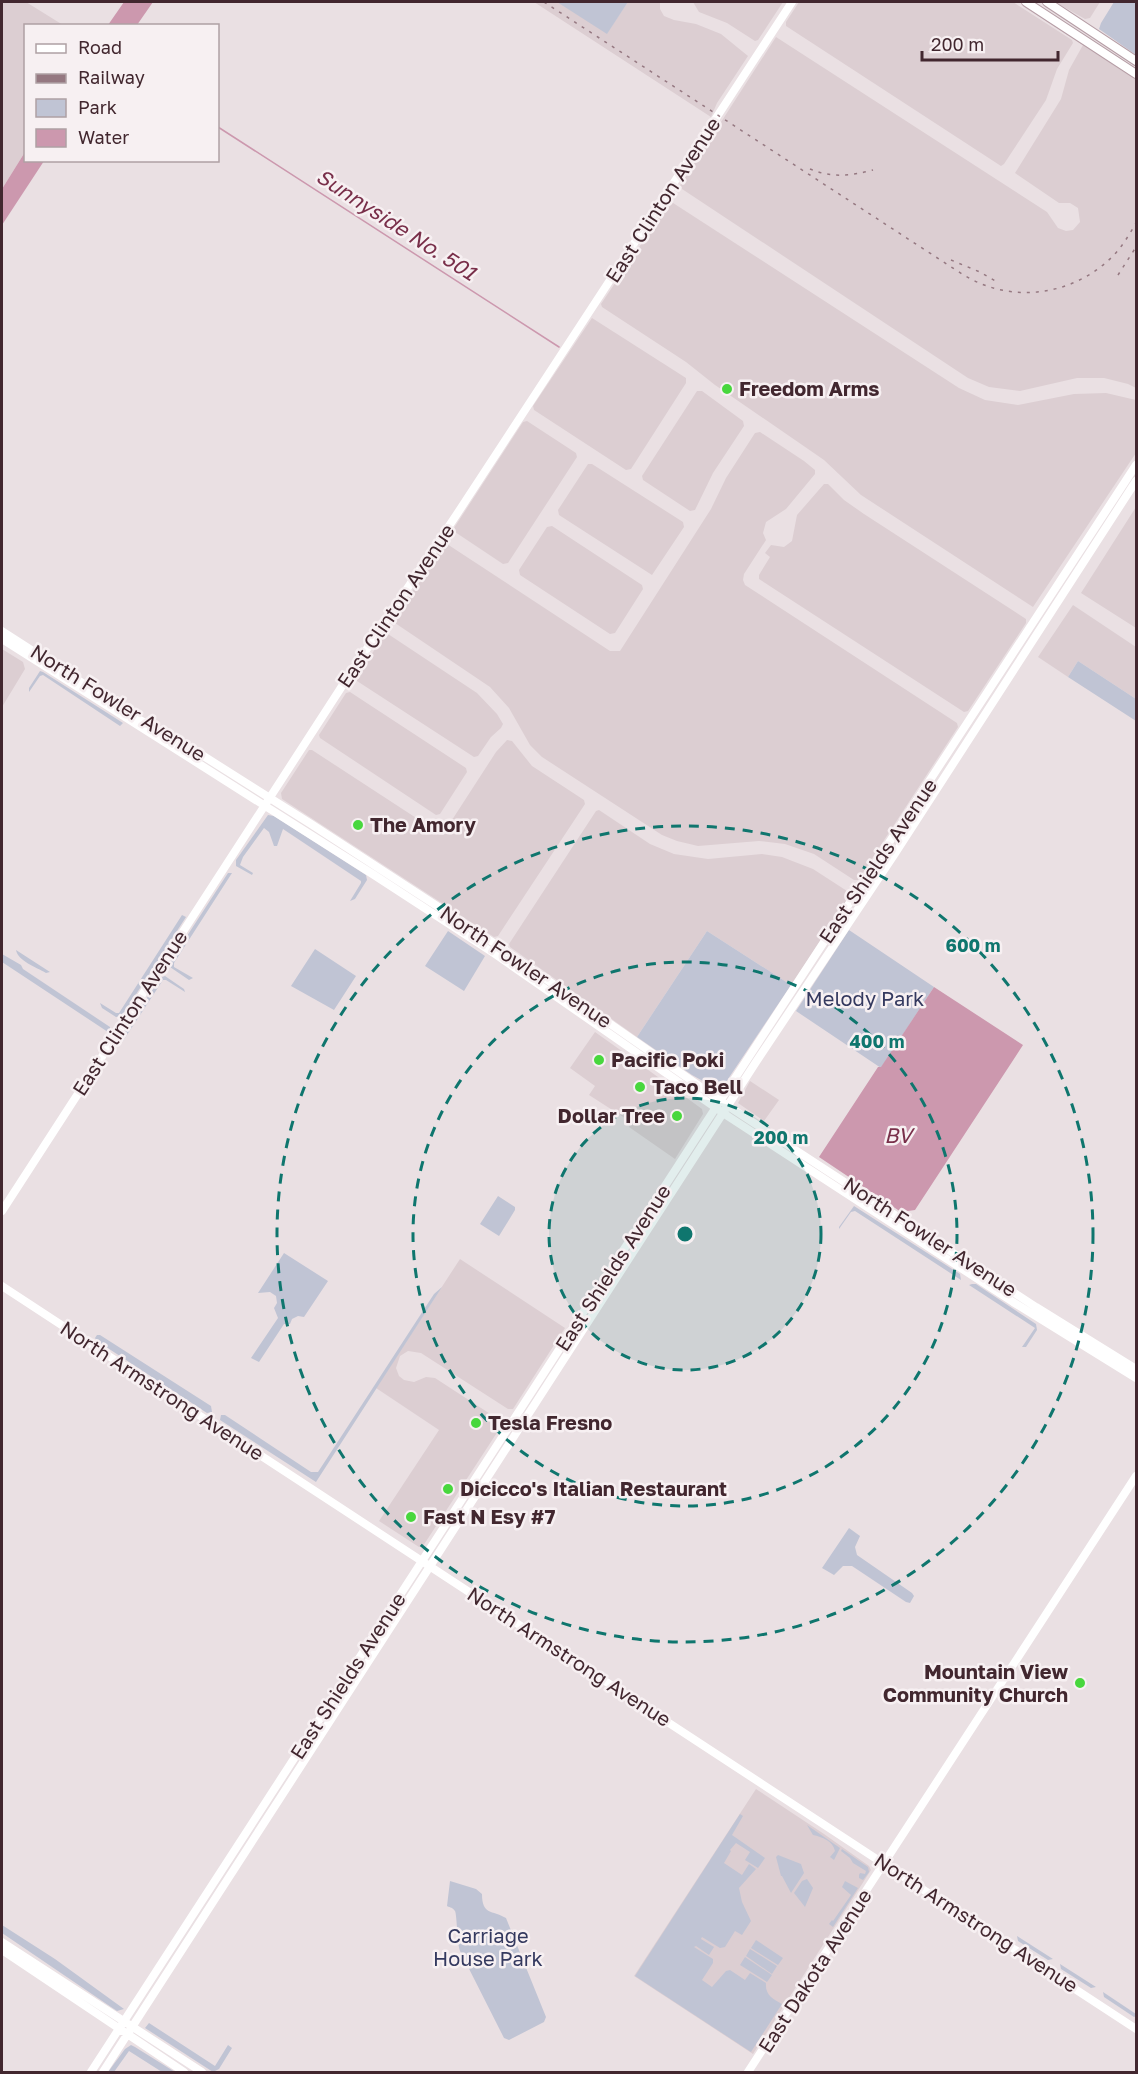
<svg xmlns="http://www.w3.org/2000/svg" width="1138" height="2074" viewBox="0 0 1138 2074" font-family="'Golos Text',sans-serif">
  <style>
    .built { fill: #dcced2 }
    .green { fill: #c0c4d4 }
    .water { fill: #cc98ae }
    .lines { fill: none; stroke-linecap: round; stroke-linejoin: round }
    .stream { stroke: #cc98ae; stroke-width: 1.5 }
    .primary-casing { stroke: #b69ea6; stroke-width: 10 }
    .secondary { stroke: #fff; stroke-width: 8 }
    .primary { stroke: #fff; stroke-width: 8 }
    .rail { stroke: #957881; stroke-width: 1.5; stroke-dasharray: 3 6; stroke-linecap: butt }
    .ring { fill: none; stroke: #0f766e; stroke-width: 3; stroke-dasharray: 10 8 }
    .poi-dot { fill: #48d73d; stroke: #f7f0f2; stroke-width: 2 }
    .labels { text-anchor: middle; stroke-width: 5; stroke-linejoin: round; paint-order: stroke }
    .street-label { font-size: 20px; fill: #42272f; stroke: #f7f0f2 }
    .poi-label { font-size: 20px; font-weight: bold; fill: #42272f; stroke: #f7f0f2; text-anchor: start }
    .park-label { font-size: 20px; fill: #34395f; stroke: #f7f0f2 }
    .water-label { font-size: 21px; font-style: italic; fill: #792f4a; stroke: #f7f0f2 }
    .centre { fill: #0f766e; stroke: #f7f0f2; stroke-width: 3 }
    .ring-label { font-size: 18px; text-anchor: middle; font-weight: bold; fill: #0f766e; stroke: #f7f0f2; stroke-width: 5; stroke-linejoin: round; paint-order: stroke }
  </style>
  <rect width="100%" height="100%" fill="#eae0e3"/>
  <path class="built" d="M2,2H26L63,25L26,26L25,152L2,189Z
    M534,2H558L607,33L628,2H660V9L664,16L674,20L696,24L721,34L748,56L717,103L711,117Z
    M693,2H783L758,40L755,41L727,23L699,12Z
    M799,2H1013L1072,40L1073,43L1057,69L1046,100L1004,164L1001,166L786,26V22Z
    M1055,2H1100L1090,18L1085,19Z
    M776,37L1047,212L1058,228L1066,231L1073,230L1080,222L1078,208L1070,203H1059L1015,173L1061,99L1069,70L1083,45L1136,80V388L1128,384L1104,378H1077L1020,391L989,387L968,378L679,187Z
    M670,201L959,388L985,400L1018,405L1074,394L1106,393L1136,400V453L1033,607L861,495L824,460L715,385L686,362L602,307L601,304Z
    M592,318L686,378V383L631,469L626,470L534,410L533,406Z
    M697,391H702L743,421L744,426L713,473L695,510L690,511L643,480L642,476Z
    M527,421L576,453L577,457L508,563L503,564L455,532L454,528L523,422Z
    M760,432L804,461L815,470V474L786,509L766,522L763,533L766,540L744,574L743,580L745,585L957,723L958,727L858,880H854L814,854L785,844L759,841L698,846L677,841L662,835L542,757L530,745L509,708L490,687L395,623L394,619L431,563L443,545L447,544L610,651H620L711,509L726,478L755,433Z
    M588,464H592L683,522L684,527L652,575L559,515L558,510Z
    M824,484H828L844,500L864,514L1026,619V623L968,711L964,712L759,579V575L770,557L765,553L771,545L784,547L792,541L797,515Z
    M1136,507V628L1081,593Z
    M552,526L642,585L643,589L615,633L610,634L520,575L519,570L547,527Z
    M1073,605L1136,647V699L1078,661L1068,677L1038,657Z
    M388,634L477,693L497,714L503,724L501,728L491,737L478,756L474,757L357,681V677L384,635Z
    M2,649L23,662L25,669L2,707Z
    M350,692L466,768L467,772L440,814L436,815L320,738L319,735L346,693Z
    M507,740L512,741L532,766L584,800L585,804L498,936L494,937L282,799L281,793L309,750H312L427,825L435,834L443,835L449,831L452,820L496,752Z
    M599,810L650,844L674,854L708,859L762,854L782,857L813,869L847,891L849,897L791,985L707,931L637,1037L510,947L509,944L596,811Z
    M595,1032L626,1054L627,1059L635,1064H640L702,1109L703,1114L675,1159L629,1127L631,1122L589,1095L595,1086L570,1068Z
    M750,1081L779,1100L764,1121L738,1103Z
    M460,1259L565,1328L513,1409H508L421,1353L408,1351L400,1356L396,1368L399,1376L404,1380L414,1382L426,1377L435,1378L501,1421L502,1425L423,1546L419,1547L379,1521L439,1430L376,1388Z
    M756,1789L824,1834L869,1866L871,1870L753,2054L634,1976Z"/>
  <path class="green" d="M557,2H628L607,34Z
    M1114,2H1136V55L1099,29L1101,23Z
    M1078,661L1136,699V721L1068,677Z
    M40,671L43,672L123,723L120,726L43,675L40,676L29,692V688Z
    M268,815L274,816L366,875L367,880L355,899L350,901L361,883V881L283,829L277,846H274L269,832L264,828L243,857L240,865L253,873L252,875L236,866V860Z
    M228,873H232L174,963V967L193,978L189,980L170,967V962Z
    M182,915L186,917L122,1016L116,1017L102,1008L100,1003L116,1013H119Z
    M849,930L934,987L881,1068L796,1011Z
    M448,931L485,956L464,991L425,966Z
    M707,931L791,985L722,1088L719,1090L692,1075L637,1037Z
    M315,949L356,976L334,1010L291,986Z
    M16,950L50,972L46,973C36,967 18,961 16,950Z
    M2,954L21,965L23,969L110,1027L111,1034L2,962Z
    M165,976L184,989L185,992L166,980H163L123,1041L120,1039L160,978Z
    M498,1196L515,1207V1210L499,1236L480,1224Z
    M854,1206L960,1274L961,1280L855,1211L851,1212L839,1229V1227Z
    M284,1253L328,1281L304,1317L298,1316L292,1319L290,1324H284L259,1362L251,1358L278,1318L274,1308L277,1303L276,1296L270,1292L258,1293Z
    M972,1284H976L1036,1324L1037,1330L1026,1347H1022L1035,1328L969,1285Z
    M442,1287L316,1482L220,1420L221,1415H225L311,1472H318L434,1294Z
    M97,1335H100L211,1406L212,1412L207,1413L97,1341L95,1338Z
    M849,1528L860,1536L855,1547L857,1555L912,1593L914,1596L910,1603L906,1602L852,1566H843L834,1575L822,1568Z
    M740,1814L743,1816L732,1835L765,1858L758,1868L745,1860L750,1852L736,1843L730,1850L731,1851L724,1863L742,1875L749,1864L756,1869L739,1888L742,1902L751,1921L742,1935L735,1931L725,1947L720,1948L702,1937L701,1939L714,1947L709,1955L696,1946L694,1947L713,1959V1963L702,1980L712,1987L726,1971L730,1970L745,1980L750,1973L766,1983C765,1995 773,1999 782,2004L751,2052L635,1976Z
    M807,1825L840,1848L834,1860L830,1857L835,1851C833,1841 822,1837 813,1835Z
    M842,1849L868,1867L869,1872L863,1880L859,1878V1875L860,1873L865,1874L866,1871L853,1863L850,1858L841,1851Z
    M778,1855L801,1864L804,1873L791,1893L782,1876H781L776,1857Z
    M807,1879L813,1888L805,1907L794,1893L802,1881Z
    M450,1881L476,1889L482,1894C482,1915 492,1910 506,1918L546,2017L544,2022L509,2040L504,2038L460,1951C457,1942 457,1915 455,1911C452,1907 451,1908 447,1906Z
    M845,1881L858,1888L833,1927L829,1924L832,1920L833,1921L851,1895L842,1887Z
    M2,1925L55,1959L124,2009L117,2011L111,2007L2,1933Z
    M1017,1936L1053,1959L1048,1960L1018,1941Z
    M756,1940L783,1958L778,1965L751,1948Z
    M750,1949L777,1966L772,1974L746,1956Z
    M745,1957L772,1975L767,1982L740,1965Z
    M1060,1964L1096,1987L1091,1988L1061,1969Z
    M1103,1992L1136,2014V2016L1134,2017L1104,1997Z
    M149,2023L215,2066L228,2045L232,2048L219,2069L213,2072L145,2028Z
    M131,2045L135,2047L175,2072H162L129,2051L114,2072H108L125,2049Z"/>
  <path class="water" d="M124,2H153L137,25H108Z
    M25,152L26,160L44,161L2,225V189Z
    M934,987L1023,1045L915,1210L901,1212L819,1157L878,1067H881Z"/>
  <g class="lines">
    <path class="stream" d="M218,127L559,347"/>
    <defs>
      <path id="primary" d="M1026,2L1136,74
        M1047,2L1136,61"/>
    </defs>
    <use href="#primary" class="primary-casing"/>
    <path class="secondary" d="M2,631L140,720L194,750L311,824L500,947L728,1106L1036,1307L1136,1369
      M2,639L374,875L495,954L729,1117L1013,1302L1136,1378
      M2,1211L346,680L457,514L792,2
      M2,1286L1136,2029
      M2,1942L202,2072
      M2,1950L184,2072
      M91,2072L720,1101L1136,465
      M103,2072L756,1062L894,855L1136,481
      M748,2072L1136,1476"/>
    <use href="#primary" class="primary"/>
    <path class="rail" d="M544,2L962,274C1010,304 1071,297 1112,257C1122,247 1129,235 1136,223
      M810,169C831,178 851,176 873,170
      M951,260L980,272L997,282
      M1118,275L1136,247"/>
  </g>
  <circle cx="685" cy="1234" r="136" fill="#0f766e" fill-opacity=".12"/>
  <g class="ring">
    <circle cx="685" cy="1234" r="136"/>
    <circle cx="685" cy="1234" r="272"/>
    <circle cx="685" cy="1234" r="408"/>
  </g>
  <g class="poi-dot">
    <circle cx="727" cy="389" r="6"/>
    <circle cx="358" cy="825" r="6"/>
    <circle cx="599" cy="1060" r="6"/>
    <circle cx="640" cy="1087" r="6"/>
    <circle cx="677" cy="1116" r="6"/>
    <circle cx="476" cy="1423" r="6"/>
    <circle cx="448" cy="1489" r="6"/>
    <circle cx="411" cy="1517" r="6"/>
    <circle cx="1080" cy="1683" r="6"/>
  </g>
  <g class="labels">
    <g class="street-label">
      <text transform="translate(663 200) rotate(-57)" y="7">East Clinton Avenue</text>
      <text transform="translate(396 606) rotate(-56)" y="7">East Clinton Avenue</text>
      <text transform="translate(118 703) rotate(32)" y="7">North Fowler Avenue</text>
      <text transform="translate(878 861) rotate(-56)" y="7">East Shields Avenue</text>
      <text transform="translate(526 967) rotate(34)" y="7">North Fowler Avenue</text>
      <text transform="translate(130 1013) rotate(-57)" y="7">East Clinton Avenue</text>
      <text transform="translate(930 1237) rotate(33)" y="7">North Fowler Avenue</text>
      <text transform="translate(613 1268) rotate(-57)" y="7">East Shields Avenue</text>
      <text transform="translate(162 1391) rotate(33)" y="7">North Armstrong Avenue</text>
      <text transform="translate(569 1657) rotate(33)" y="7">North Armstrong Avenue</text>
      <text transform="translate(348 1676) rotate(-57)" y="7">East Shields Avenue</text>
      <text transform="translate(976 1923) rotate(33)" y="7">North Armstrong Avenue</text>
      <text transform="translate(815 1971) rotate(-57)" y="7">East Dakota Avenue</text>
    </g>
    <g class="poi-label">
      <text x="739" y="396">Freedom Arms</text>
      <text x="370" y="832">The Amory</text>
      <text x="611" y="1067">Pacific Poki</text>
      <text x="652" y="1094">Taco Bell</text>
      <text x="665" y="1123" text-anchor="end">Dollar Tree</text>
      <text x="488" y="1430">Tesla Fresno</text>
      <text x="460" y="1496">Dicicco's Italian Restaurant</text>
      <text x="423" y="1524">Fast N Esy #7</text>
      <text x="1068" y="1679" text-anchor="end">Mountain View<tspan x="1068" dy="23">Community Church</tspan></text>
    </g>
    <g class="park-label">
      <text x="865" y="1006">Melody Park</text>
      <text x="488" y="1943">Carriage<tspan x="488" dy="23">House Park</tspan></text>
    </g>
    <g class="water-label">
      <text transform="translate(396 225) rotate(33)" y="7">Sunnyside No. 501</text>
      <text x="898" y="1143">BV</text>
    </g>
  </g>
  <circle cx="685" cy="1234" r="9" class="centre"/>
  <g class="ring-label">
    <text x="973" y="952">600 m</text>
    <text x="877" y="1048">400 m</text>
    <text x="781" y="1144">200 m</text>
  </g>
  <rect width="1138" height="2074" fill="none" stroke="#42272f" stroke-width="6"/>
  <rect x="24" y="24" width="195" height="138" fill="#f7f0f2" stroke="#afa0a4" stroke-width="1.5"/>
  <rect x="36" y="44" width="30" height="9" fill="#ffffff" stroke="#afa0a4" stroke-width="1.5"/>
  <text x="78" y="54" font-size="18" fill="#42272f">Road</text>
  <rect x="36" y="74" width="30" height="9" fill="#957881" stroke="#afa0a4" stroke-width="1.5"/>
  <text x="78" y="84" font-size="18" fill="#42272f">Railway</text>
  <rect x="36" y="99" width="30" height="18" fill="#c0c4d4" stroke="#afa0a4" stroke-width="1.5"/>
  <text x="78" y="114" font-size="18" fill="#42272f">Park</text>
  <rect x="36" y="129" width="30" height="18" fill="#cc98ae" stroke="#afa0a4" stroke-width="1.5"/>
  <text x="78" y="144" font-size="18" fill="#42272f">Water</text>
  <path d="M922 51v9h136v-9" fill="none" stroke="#42272f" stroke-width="3"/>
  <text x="931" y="51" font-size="18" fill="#42272f" stroke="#f7f0f2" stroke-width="4.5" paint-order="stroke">200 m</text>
</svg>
